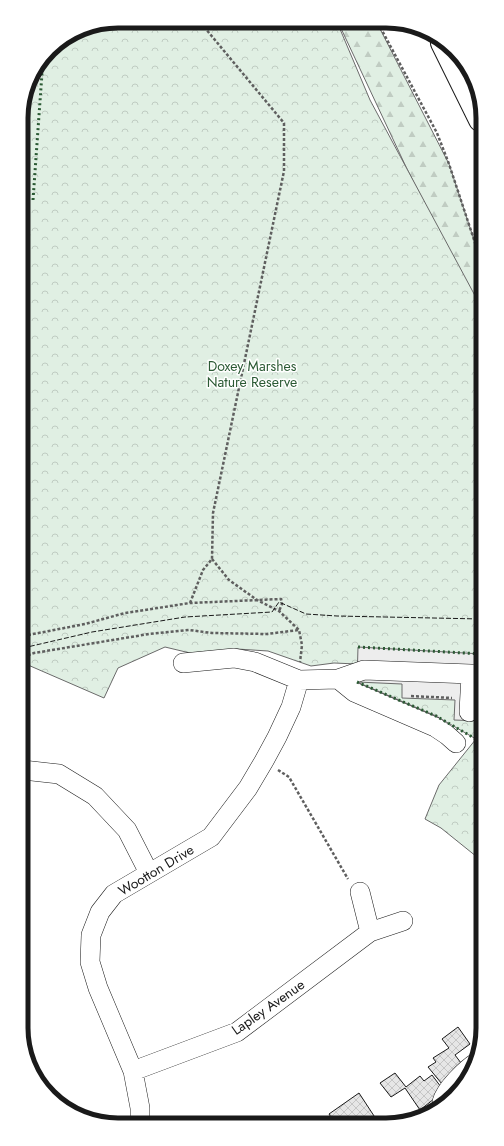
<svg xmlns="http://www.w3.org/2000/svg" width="504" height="1146" viewBox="0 0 504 1146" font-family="Jost,sans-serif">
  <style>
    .forest { fill: url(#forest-firs); stroke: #6a6a6a }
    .park { fill: url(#park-crowns); stroke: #6a6a6a }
    .parking { fill: #ededed; stroke: #6a6a6a }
    .building { fill: url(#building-cross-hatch); stroke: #1a1a1a }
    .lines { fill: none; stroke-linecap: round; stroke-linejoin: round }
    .minor-casing { stroke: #1a1a1a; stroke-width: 20 }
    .highway-casing { stroke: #1a1a1a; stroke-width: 24 }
    .path { stroke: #5f5f5f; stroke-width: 2.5; stroke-dasharray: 3 2; stroke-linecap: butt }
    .minor { stroke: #fff; stroke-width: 19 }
    .highway { stroke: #fff; stroke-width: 22 }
    .hedge { stroke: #2b5a34; stroke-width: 3; stroke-dasharray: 2 3; stroke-linecap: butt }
    .fence { stroke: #1a1a1a; stroke-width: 1; stroke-dasharray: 5 2; stroke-linecap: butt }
    .labels { text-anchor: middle; stroke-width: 3; stroke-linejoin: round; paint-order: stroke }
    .park-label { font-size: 14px; fill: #2b5a34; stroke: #fff }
    .street-label { font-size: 14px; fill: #1a1a1a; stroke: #fff }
    .rim { fill: none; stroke: #1a1a1a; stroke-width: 5 }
  </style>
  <defs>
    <pattern id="forest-firs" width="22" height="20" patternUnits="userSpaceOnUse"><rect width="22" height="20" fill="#e0efe3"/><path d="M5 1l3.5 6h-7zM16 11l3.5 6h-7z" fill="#c0ccc2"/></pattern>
    <pattern id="park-crowns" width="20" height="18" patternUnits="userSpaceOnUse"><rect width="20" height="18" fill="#e0efe3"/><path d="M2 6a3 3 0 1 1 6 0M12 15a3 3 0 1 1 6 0" fill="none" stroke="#c0ccc2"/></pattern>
    <pattern id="building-cross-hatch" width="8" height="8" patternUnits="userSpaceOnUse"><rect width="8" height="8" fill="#e6e6e6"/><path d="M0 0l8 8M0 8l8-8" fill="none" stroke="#c5c5c5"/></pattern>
  </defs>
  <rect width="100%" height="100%" fill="#fff"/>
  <path class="forest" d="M338,22L377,23L449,164L480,258V310L407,169Z"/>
  <path class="park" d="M118,21L337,22L370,100L480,305L482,861L441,828L425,819L439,785L476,739L436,716L357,682V664L334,663L311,666L268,651L237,649L190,653L165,647L118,668L104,698L28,665L23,648L21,111L31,75L54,45L81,28Z"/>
  <path class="parking" d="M358,647L482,654V721L454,720L455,700L402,698V684L357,682Z"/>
  <path class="building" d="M458,1027L470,1044L455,1055L464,1067L442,1084L428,1067L436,1062L433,1058L449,1048L442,1039Z
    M395,1073L406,1087L420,1076L424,1081L432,1075L444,1091L420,1110L405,1088L391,1097L380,1083Z
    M359,1093L378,1122H334L329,1114Z"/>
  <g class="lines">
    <defs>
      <path id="minor" d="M183,663L234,658L255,662L299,680L338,679L364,670L471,674L469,712
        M338,679L354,692L435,727L447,735L456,743
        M23,770L59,774L95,796L127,830L149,873
        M360,892L370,932
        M133,1071L237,1032L370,932L403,921
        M442,1102C445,1089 466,1069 477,1062
        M140,1123V1108L133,1071L98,988L90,962L91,935L100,912L114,894L211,837L248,788L264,761L277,737L291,707L299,680"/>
      <path id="highway" d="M442,43L480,120"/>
    </defs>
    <use href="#minor" class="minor-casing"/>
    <use href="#highway" class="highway-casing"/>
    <path class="path" d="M378,23L437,133L449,164L480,258
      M212,559L229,580L257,600L279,611L299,630L302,645L300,662
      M190,603L203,570L212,559L213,513L284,171V123L200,22
      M23,636L85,624L125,613L190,603L281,599L282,604L279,611
      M23,657L34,653L149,634L189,630L212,633L267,634L299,630
      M411,696L452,698
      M278,770L289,777L348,879"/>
    <use href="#minor" class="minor"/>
    <use href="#highway" class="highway"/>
    <path class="hedge" d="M33,200L43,59
      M22,286L29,232
      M358,647L482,654
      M357,682L436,716L476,739"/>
    <path class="fence" d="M23,648L92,632L185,617L272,612L279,602L306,614L337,616L481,619
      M477,739L482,734"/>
  </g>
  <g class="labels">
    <g class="park-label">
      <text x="252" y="371">Doxey Marshes<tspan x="252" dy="16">Nature Reserve</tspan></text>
    </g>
    <g class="street-label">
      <text transform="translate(156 870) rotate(-31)" y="5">Wootton Drive</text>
      <text transform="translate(268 1007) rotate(-35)" y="5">Lapley Avenue</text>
    </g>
  </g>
  <path d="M0 0H504V1146H0ZM118 28H386A90 90 0 0 1 476 118V1028A90 90 0 0 1 386 1118H118A90 90 0 0 1 28 1028V118A90 90 0 0 1 118 28Z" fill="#fff" fill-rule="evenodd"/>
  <path class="rim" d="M118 28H386A90 90 0 0 1 476 118V1028A90 90 0 0 1 386 1118H118A90 90 0 0 1 28 1028V118A90 90 0 0 1 118 28Z"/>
</svg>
